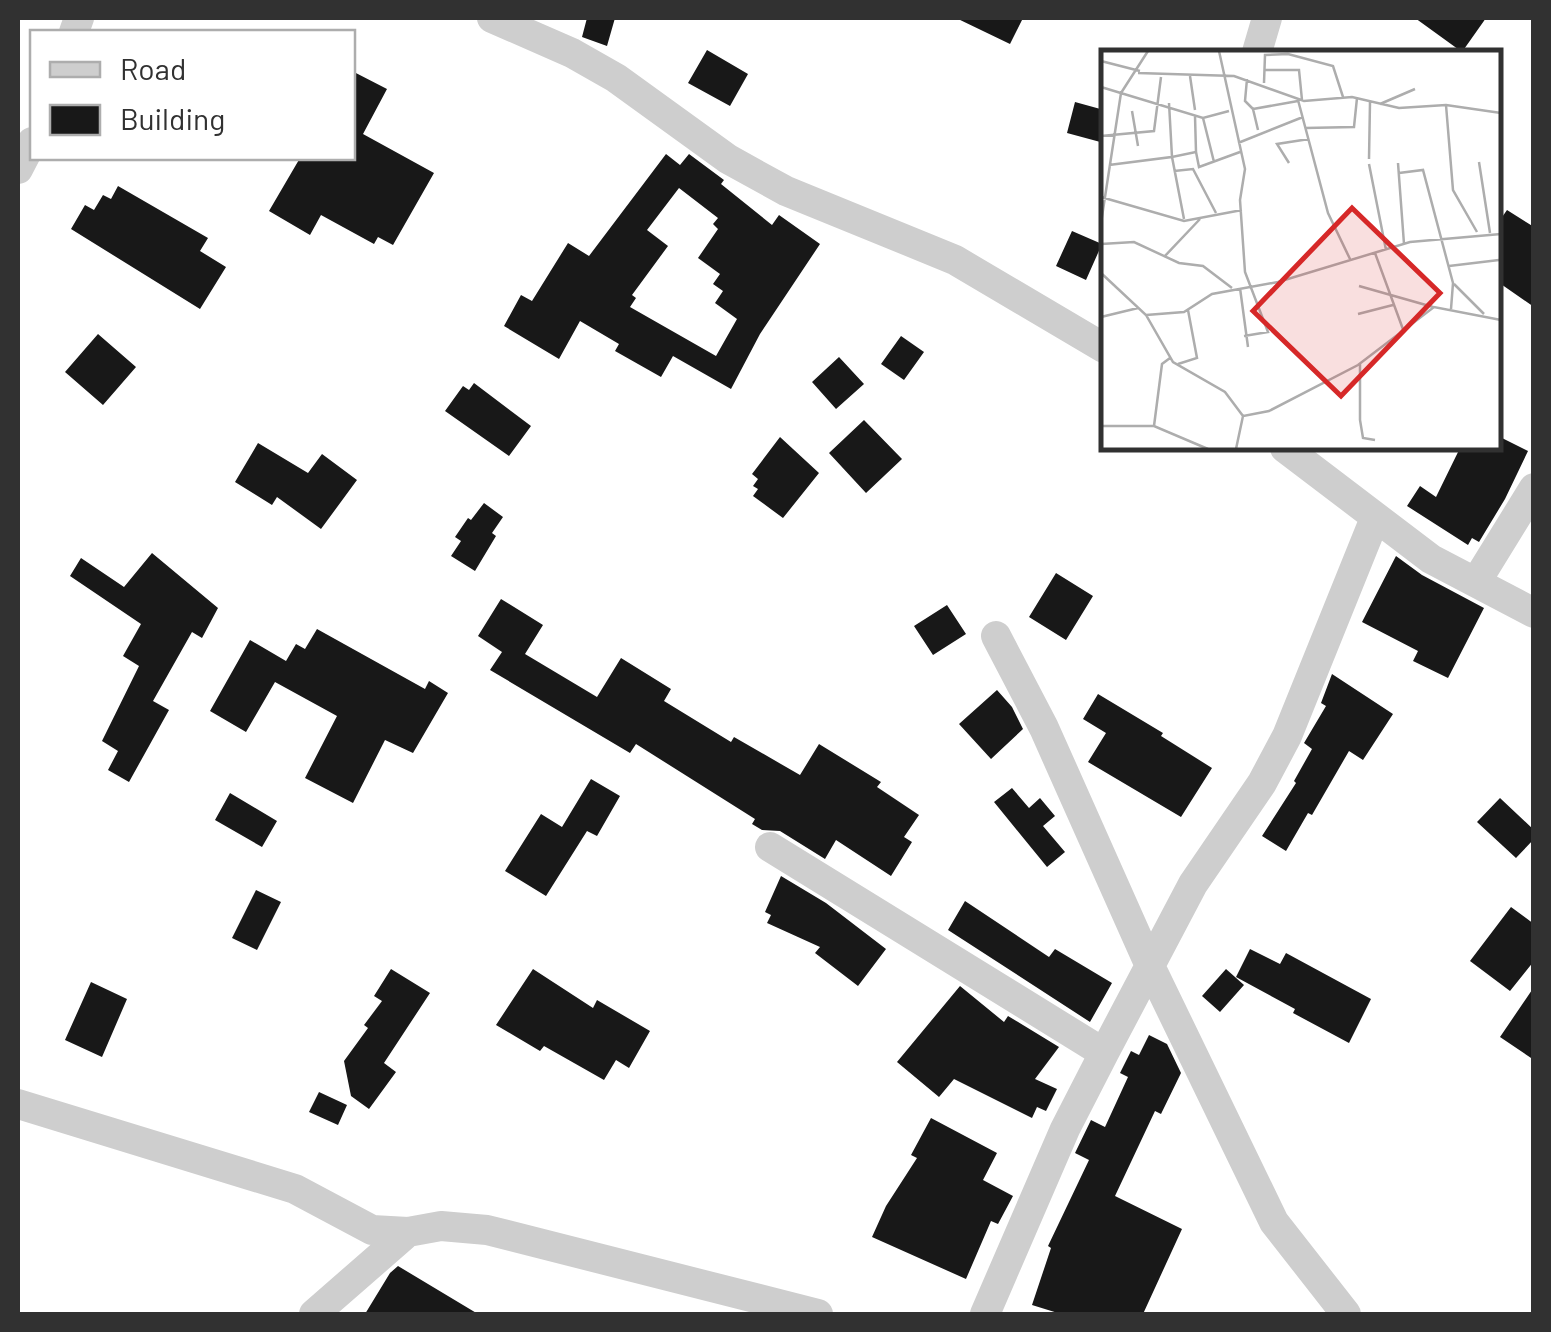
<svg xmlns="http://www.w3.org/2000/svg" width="1551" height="1332" viewBox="0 0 1551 1332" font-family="Barlow,sans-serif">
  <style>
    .building { fill: #181818; fill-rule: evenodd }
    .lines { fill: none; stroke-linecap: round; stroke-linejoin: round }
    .minor { stroke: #cecece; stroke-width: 30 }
    .inset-road { fill: none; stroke: #adadad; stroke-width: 2.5 }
    .view { fill: #d62828; fill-opacity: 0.15; stroke: #d62828; stroke-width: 5 }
    .inset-edge { fill: none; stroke: #313131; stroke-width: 5 }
  </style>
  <rect width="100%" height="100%" fill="#fff"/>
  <path class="building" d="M587,18H615L607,46L582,37Z
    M956,18H1023L1010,44Z
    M1415,18H1486L1462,52Z
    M707,50L748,74L730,106L688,83Z
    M352,71L387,89L363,134L434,173L393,245L378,237L374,244L321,215L310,235L269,211L300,158H352Z
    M1075,102L1104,110V143L1067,133Z
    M666,154L680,165L689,154L724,180L721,184L772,225L779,215L820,244L760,334L731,389L673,356L661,377L615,351L619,344L580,321L559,359L504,326L521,295L532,301L568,243L589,256ZM679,188L718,218L713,224L718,229L698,258L720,274L713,284L723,291L715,303L737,319L716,356L630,307L636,298L632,295L668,246L647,230Z
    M118,186L208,238L200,251L226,267L200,309L71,229L85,205L94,210L103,195L111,199Z
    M1507,210L1534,227V307L1498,282V223Z
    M1072,231L1102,244L1086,280L1056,266Z
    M98,334L136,367L103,405L65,372Z
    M901,336L924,352L904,380L881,364Z
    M839,357L864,384L836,409L812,382Z
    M474,383L531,426L509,456L445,411L463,386L469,390Z
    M864,420L902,459L866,493L829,453Z
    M1498,436L1528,451L1505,499L1479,542L1472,538L1468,545L1407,506L1420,486L1436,497L1460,448H1498Z
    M780,437L819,473L783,518L753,496L758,489L753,486L758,479L752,474Z
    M258,443L308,473L322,454L357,480L321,529L277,497L272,505L235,482Z
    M484,503L503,517L492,533L496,536L475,571L451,556L461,541L455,537L468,518L471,520Z
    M152,553L218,608L202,638L192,632L153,701L169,710L129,782L108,770L118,751L102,741L139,666L123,656L141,624L70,576L81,558L124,587Z
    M1396,556L1422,575L1484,608L1448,678L1413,661L1418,651L1362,622Z
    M1056,573L1093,596L1066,640L1029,617Z
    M501,599L543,625L525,654L597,697L621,658L671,689L664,701L731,742L734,737L800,775L819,744L881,782L877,787L919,815L904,837L912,842L891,876L836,840L825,859L780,831L762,830L752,824L755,819L636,744L630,753L490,670L502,652L478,636Z
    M947,605L966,634L933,655L914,626Z
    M317,629L425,689L429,681L448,693L413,753L385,740L353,803L305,778L337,716L275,682L246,732L210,711L250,640L286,661L296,644L305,649Z
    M1332,674L1393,714L1363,760L1349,751L1312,815L1308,813L1286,851L1262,836L1296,783L1294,781L1312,749L1304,743L1326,706L1321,703Z
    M997,690L1012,707L1023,729L991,759L959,724Z
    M1098,694L1163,733L1161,736L1212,768L1181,817L1088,762L1106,733L1083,719Z
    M591,779L620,796L597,836L587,831L546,896L505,871L541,814L562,827Z
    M1012,788L1029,808L1040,798L1055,816L1043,826L1065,852L1047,867L994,802Z
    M230,793L277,821L262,847L215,820Z
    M1500,798L1534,830V839L1516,858L1477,822Z
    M781,876L826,903L886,949L858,986L815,953L820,947L767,923L771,915L765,912Z
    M256,890L281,902L257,950L232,938Z
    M965,901L1049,957L1055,949L1112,983L1090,1022L948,930Z
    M1511,907L1534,924V961L1510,991L1470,961Z
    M1250,949L1280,964L1286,953L1371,999L1349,1043L1293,1013L1295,1009L1236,977Z
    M391,969L430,993L384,1063L396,1072L369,1109L351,1096L344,1061L368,1028L364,1025L382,1001L374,996Z
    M533,969L593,1008L597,1000L650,1031L629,1068L616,1060L604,1080L544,1046L540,1051L496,1025Z
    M1226,969L1244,985L1220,1012L1202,996Z
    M91,982L127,999L102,1057L65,1040Z
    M960,986L1004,1022L1008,1016L1059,1047L1035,1079L1057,1089L1046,1111L1037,1107L1032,1118L954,1079L939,1097L897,1062Z
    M1534,987V1060L1500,1037Z
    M1149,1035L1167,1044L1181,1073L1161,1114L1155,1111L1115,1196L1182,1229L1143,1314H1061L1032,1305L1051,1248L1048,1246L1089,1160L1075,1153L1091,1120L1105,1127L1128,1077L1120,1073L1131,1051L1139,1055Z
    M319,1092L347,1105L338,1125L309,1112Z
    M931,1118L997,1153L983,1180L1013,1196L998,1224L991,1221L966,1279L872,1237L886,1206L917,1158L911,1155Z
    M398,1266L478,1314H365L390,1273Z"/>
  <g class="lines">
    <path class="minor" d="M492,18L572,53L616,78L728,159L786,191L955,260L1104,348
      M74,32L79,18
      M1257,52L1267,18
      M18,169L32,142
      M1285,448L1431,559L1534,613
      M1476,582L1534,488
      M996,636L1044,728L1150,966L1274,1222L1346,1314
      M770,847L1104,1053
      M18,1104L295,1189L372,1230L408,1232L441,1226L487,1230L818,1314
      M314,1314L408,1232
      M985,1314L1065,1129L1104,1053L1193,884L1262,783L1287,736L1375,518"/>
  </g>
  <g transform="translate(1101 50)">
    <rect width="400" height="400" fill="#fff"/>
    <path class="inset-road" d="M118,1L144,119L139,150L144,222L167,282L143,286M0,11L39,21M163,20H198L201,50M37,23L133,26L203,51L251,47L298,58L345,55L400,63M89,26L94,60M146,29L144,51L152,59M163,33L164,5L187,4L232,16L242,47M0,37L102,68L128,61M197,50L227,163L249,209M68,53L71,107L95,102L94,66M279,54L314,39M345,55L352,140L376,182M31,61L37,96M102,68L113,112M204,78L253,77L256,48M157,80L152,59L197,51M0,86L53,81L60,27M137,93L202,67M95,102L98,117L139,102M268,109L269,52M378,112L389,183M188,113L176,94L208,89M297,113L303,194M268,114L285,200M8,115L71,107L83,169M73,121L92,119L115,163M298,123L322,120L352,233L350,259M0,147L83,171L141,160M0,173L20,43L47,1M0,194L33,192L78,213L102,216L131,238M274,203L303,282M63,207L99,169M348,216L398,210M0,223L45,265L72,312L124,342L142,366M353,234L383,264M258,236L332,257M139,238L147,297M257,264L292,255M45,265L83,262L111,244L177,232L309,192L400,184M0,267L37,258M77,314L96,308L87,260M259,314V370L262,388L274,390M0,376H53L107,399M53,376L61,314L69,308M135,399L142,366L168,361L257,315L333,257L400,270"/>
    <path class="view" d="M251,158L339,243L240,346L152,261Z"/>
    <rect width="400" height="400" class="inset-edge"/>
  </g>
  <rect width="1551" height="1332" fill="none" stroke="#313131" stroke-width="40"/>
  <rect x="30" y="30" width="325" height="130" fill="#ffffff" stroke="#adadad" stroke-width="2.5"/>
  <rect x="50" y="62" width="50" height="15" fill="#cecece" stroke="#adadad" stroke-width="2.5"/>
  <text x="120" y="80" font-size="30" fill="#313131">Road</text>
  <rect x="50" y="105" width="50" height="30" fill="#181818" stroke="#adadad" stroke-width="2.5"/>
  <text x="120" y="130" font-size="30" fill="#313131">Building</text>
</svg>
